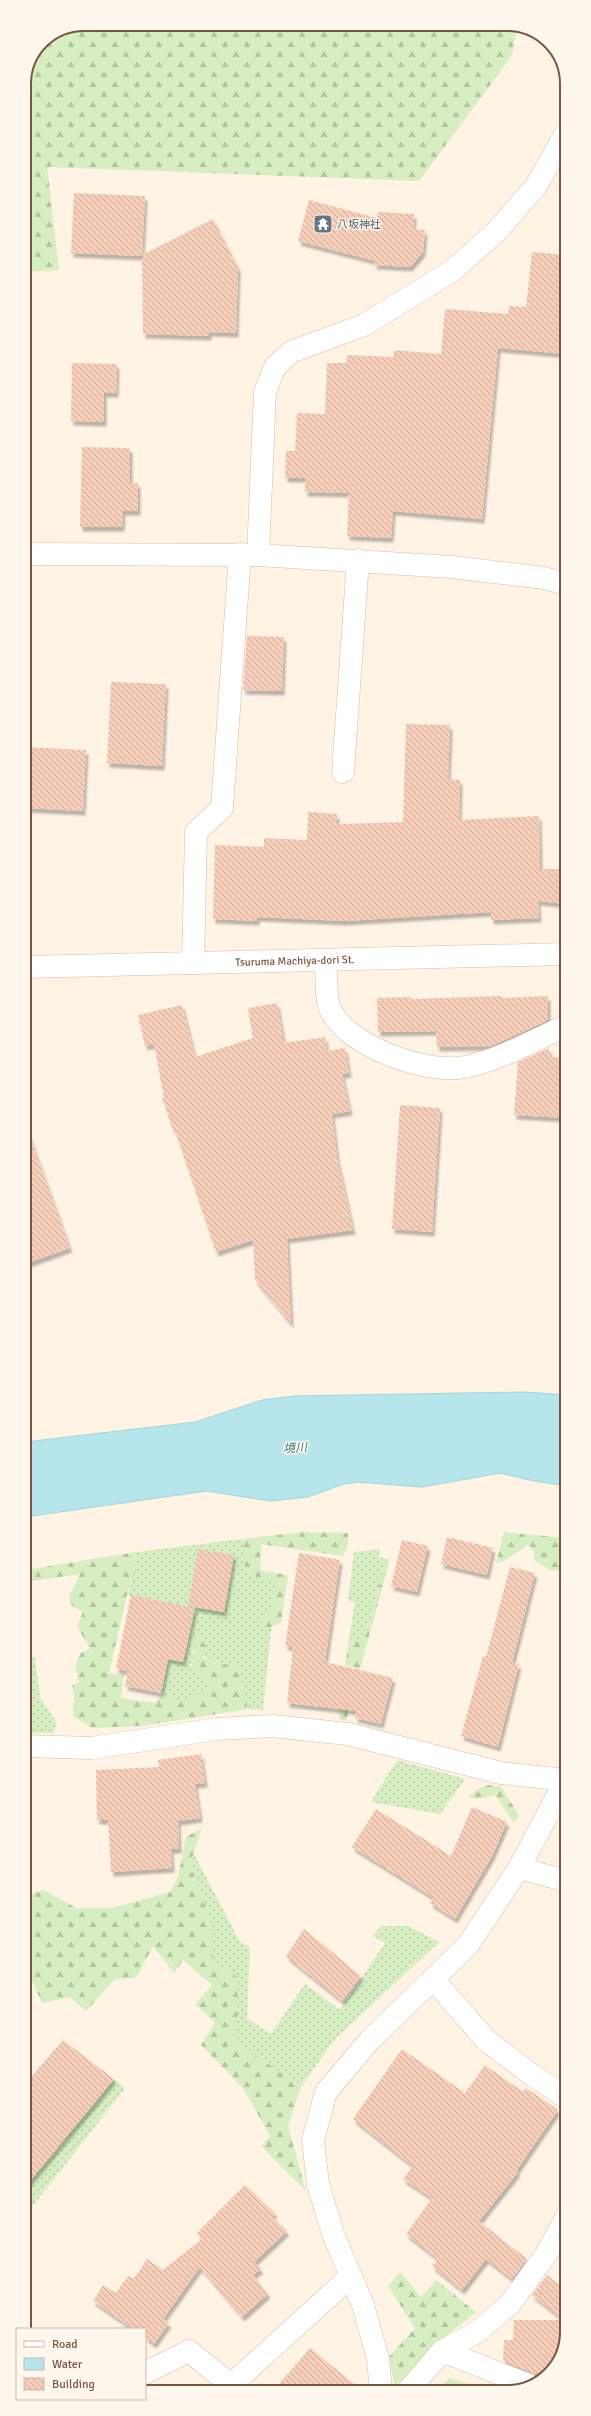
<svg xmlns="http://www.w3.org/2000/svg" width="591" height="2416" viewBox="0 0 591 2416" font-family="Signika,'Noto Sans JP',sans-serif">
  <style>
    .grass { fill: url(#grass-dots) }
    .forest { fill: url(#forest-firs) }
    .water { fill: #b6e6eb; stroke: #9bd7de }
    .building { fill: url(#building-back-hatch); filter: url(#shadow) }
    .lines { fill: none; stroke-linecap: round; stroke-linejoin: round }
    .street-casing { stroke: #d4bbab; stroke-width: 23 }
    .secondary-casing { stroke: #d7bba8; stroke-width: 23 }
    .street { stroke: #fff; stroke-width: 22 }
    .secondary { stroke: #fff; stroke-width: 22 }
    .labels { text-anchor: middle; stroke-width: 3; stroke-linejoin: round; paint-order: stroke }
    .worship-label { font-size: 11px; fill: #5b616d; stroke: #fff7ed; text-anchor: start }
    .street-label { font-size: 11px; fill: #7a5646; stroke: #fff7ed }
    .water-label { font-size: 12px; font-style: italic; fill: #387982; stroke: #fff7ed }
    .rim { fill: none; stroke: #7a5646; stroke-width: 2 }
  </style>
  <defs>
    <pattern id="grass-dots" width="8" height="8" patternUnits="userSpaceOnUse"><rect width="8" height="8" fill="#d6eec1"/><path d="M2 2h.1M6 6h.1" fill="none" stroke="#b3c49f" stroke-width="1.8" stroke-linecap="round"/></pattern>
    <pattern id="forest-firs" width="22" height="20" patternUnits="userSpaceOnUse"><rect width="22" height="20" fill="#d6eec1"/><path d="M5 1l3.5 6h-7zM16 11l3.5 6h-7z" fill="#b3c49f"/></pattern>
    <pattern id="building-back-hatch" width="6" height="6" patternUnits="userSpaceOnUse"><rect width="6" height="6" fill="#f7ceb9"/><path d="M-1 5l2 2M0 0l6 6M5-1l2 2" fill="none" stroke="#cdaa98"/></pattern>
    <filter id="shadow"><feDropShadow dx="2.5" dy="4.5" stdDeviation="1" flood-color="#0004"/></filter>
  </defs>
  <rect width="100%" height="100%" fill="#fff3e4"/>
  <path class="grass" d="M249,1538L244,1542L256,1577L276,1581L263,1710L248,1709L237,1664C219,1664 206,1661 192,1648L195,1656L190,1666L196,1675L210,1684L196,1696L182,1702L163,1695L161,1693L168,1659L183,1662L170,1627L175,1604L128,1595L137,1552Z
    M380,1549L378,1557L387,1559L363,1642L349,1639L355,1602L348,1601L354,1552Z
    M25,1655L35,1658L40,1697L57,1723L53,1733H25Z
    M397,1760L465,1779L440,1814L371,1802Z
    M194,1854L240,1942L250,1947L247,2018L271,2034L305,1984L340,2010L385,1943L373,1936L381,1926H408L439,1942L334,2040L301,2087L233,2039L237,2022V2002L213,1960L209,1916L190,1864Z
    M114,2079L125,2088L25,2216V2186Z"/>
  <path class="forest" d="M84,24H515L518,26L511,57L419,181L47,167L59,270L24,272V185L28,184L24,84L42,41Z
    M304,1532L348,1533V1545L343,1556L261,1544L260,1570L288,1575L281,1623L267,1628L261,1624L266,1614L271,1613L276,1581L256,1577L245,1566L244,1541L249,1538Z
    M504,1532L567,1538L561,1571L550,1570L534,1560V1552L528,1545L504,1561L496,1563Z
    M137,1552L109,1673L124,1675L121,1698L154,1703L163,1695L182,1702L196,1696L209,1684L190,1670L195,1656L193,1636H198L205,1645L203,1658L222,1664L237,1663L248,1709L142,1726L92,1728L73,1716C73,1705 76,1697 72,1686L79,1682L75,1666L81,1653L90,1649L77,1626L83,1612L72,1606L69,1597L80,1574L25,1582V1570Z
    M387,1559H390L346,1721L339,1719L340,1689L352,1691L356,1668L345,1665L349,1639L363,1642Z
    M563,1687L567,1688V1739C559,1723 562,1704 563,1687Z
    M488,1785L501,1787L519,1815L514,1823L495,1795L476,1799L468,1797L478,1789Z
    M202,1828L190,1864L209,1916L213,1960L238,1977L237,2022L233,2039L301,2087L288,2126L306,2191L261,2146L270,2136L243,2088L201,2045L215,2022L195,2005L212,1985L183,1960L174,1973L153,1946L136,1978L115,1979L86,2011L70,1997L42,2003L33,1983L25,1981V1896L44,1890L76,1908H112L170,1892L178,1877L186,1837Z
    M400,2272L421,2297L436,2280L476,2312L429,2350L395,2387L389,2357L415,2328L388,2286Z
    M450,2378L488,2391H437Z"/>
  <path class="water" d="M524,1392L567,1395V1486L534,1481L500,1473L422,1487L357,1482L344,1484L308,1497L270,1501L206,1491L25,1517V1442L195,1422L262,1400L295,1396Z"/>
  <path class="building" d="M74,193L145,196L142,255L213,219L238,268L236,333L209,332V336L143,334L142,256L71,253Z
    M309,200L377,218L378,212L414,214L413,229L425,230L423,252L410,267L374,265L375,261L298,241Z
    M532,252L566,255V354L498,348L482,519L393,511L391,538L347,536L349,493L305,492V478H285L286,451H295L297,413L325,414L327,363H346L347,355L394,357V350L441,354L445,309L508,314L509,306L526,307Z
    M72,363L117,364L116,393H104V422L71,421Z
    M82,447L130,448V483H138V511H123L122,527H80Z
    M247,636L284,637L282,691L243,690Z
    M111,682L166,684L162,766L107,763Z
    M406,724L450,725L448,779L460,780L459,820L539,816L540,869H566V904L538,901L539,918L491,920V912L345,921L257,917V921L213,919L215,845L264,847V838L307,840L308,812L337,814V824L403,822Z
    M24,747L86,750L83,811L24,808Z
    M502,996V998L548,996V1020L491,1046L437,1047L436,1031L378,1032L377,998L410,997V999Z
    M277,1003L284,1043L325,1037L327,1051L345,1048L349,1073L342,1074L350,1111L332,1114L337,1158L353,1230L287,1239L291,1324L255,1280L253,1240L216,1252L175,1130H173L162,1097H164L154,1044L145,1046L138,1015L182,1005L195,1057L253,1038L248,1008Z
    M549,1048L550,1057L566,1058V1118L514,1115L518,1062Z
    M400,1105L440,1108L432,1232L392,1229Z
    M25,1132H28L70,1248L25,1264Z
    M447,1537L493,1548L487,1575L441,1564Z
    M402,1540L428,1546L417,1592L391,1586Z
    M198,1549L234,1555L224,1612L188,1606Z
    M299,1553L340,1560L325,1662L393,1678L381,1724L355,1718L357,1711L287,1703L293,1647L285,1646Z
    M510,1567L535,1573L512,1663L519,1664L498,1747L461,1736L483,1656L486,1657Z
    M131,1595L195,1608L183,1662L168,1659L161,1693L125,1686L128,1671L116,1669Z
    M201,1754L205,1783L195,1784L200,1818L178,1821L179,1849H171L172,1868L111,1872L108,1820H97L96,1770L159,1767L158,1760Z
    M472,1807L507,1822L492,1856L455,1919L430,1903L434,1898L352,1847L376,1809L451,1856Z
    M304,1929L361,1976L342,2001L286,1956Z
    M63,2040L114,2079L25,2187V2084Z
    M402,2049L465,2093L485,2065L523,2092L526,2088L558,2110L516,2171L518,2172L479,2221L527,2259L512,2279L486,2259L462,2290L432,2266L438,2259L406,2234L432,2198L403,2179L413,2166L353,2119Z
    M245,2185L275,2213L272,2217L287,2231L254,2262L261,2269L253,2275L268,2294L242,2317L200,2267L163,2319L169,2323L154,2344L145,2337V2329H133L93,2301L103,2285L116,2293L128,2276L134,2279L147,2259L163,2270L202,2239L197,2233Z
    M547,2275L567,2291V2332L552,2371L548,2374H535L503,2361L504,2340H513L514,2320H564L532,2295Z
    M310,2348L363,2391H273Z"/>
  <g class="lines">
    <defs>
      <path id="street" d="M24,554L258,555L452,567L544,578L566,584
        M343,772L358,560
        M326,960C327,975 325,992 329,1006C342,1045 427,1075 465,1067C500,1060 534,1040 566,1026
        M193,963L196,832L222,808L240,554
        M25,1746L92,1748L217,1729L272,1726L348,1734L501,1773L567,1780
        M519,1868L567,1881
        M433,1979L486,2040L525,2070L567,2098
        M442,2351L529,2385
        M145,2373L189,2351L231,2385L350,2277
        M408,2391L442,2351L477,2332L510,2304L547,2253L567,2215"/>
      <g id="secondary">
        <path d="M258,555L265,392L275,367L291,352L364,325L452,271L497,231L536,186L566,133"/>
        <path id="s1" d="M24,967L566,954"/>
        <path d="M381,2391L378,2359L363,2305L333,2234L318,2184L313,2140L326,2092L370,2040L468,1945L519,1868L566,1780"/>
      </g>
    </defs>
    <use href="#street" class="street-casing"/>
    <use href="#secondary" class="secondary-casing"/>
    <use href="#street" class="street"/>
    <use href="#secondary" class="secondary"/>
  </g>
  <defs>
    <symbol id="temple-square" viewBox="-11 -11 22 22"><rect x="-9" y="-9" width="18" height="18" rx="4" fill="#6b7280" stroke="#fff7ed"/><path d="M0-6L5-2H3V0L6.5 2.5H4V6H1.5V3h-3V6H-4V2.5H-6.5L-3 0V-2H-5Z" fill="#fff"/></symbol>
  </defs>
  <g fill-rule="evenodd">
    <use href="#temple-square" x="312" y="213" width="22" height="22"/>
  </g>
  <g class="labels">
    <g class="worship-label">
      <text x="337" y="228">八坂神社</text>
    </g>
    <g class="street-label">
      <text dy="4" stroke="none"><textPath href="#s1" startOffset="271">Tsuruma Machiya-dori St.</textPath></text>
    </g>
    <g class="water-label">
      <text transform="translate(295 1448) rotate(-4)" y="4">境川</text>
    </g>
  </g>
  <path d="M0 0H591V2416H0ZM84 31H507A53 53 0 0 1 560 84V2332A53 53 0 0 1 507 2385H84A53 53 0 0 1 31 2332V84A53 53 0 0 1 84 31Z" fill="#fff7ed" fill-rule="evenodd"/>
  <path class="rim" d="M84 31H507A53 53 0 0 1 560 84V2332A53 53 0 0 1 507 2385H84A53 53 0 0 1 31 2332V84A53 53 0 0 1 84 31Z"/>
  <rect x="16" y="2328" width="130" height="72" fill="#fff7ed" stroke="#cab7aa"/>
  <rect x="24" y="2341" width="20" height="6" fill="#ffffff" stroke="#cab7aa"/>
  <text x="52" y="2348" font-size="12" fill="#7a5646">Road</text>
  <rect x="24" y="2358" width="20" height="12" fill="#b6e6eb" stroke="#cab7aa"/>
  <text x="52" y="2368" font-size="12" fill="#7a5646">Water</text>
  <rect x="24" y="2378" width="20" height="12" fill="url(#building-back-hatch)" stroke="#cab7aa"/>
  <text x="52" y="2388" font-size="12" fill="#7a5646">Building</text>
</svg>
